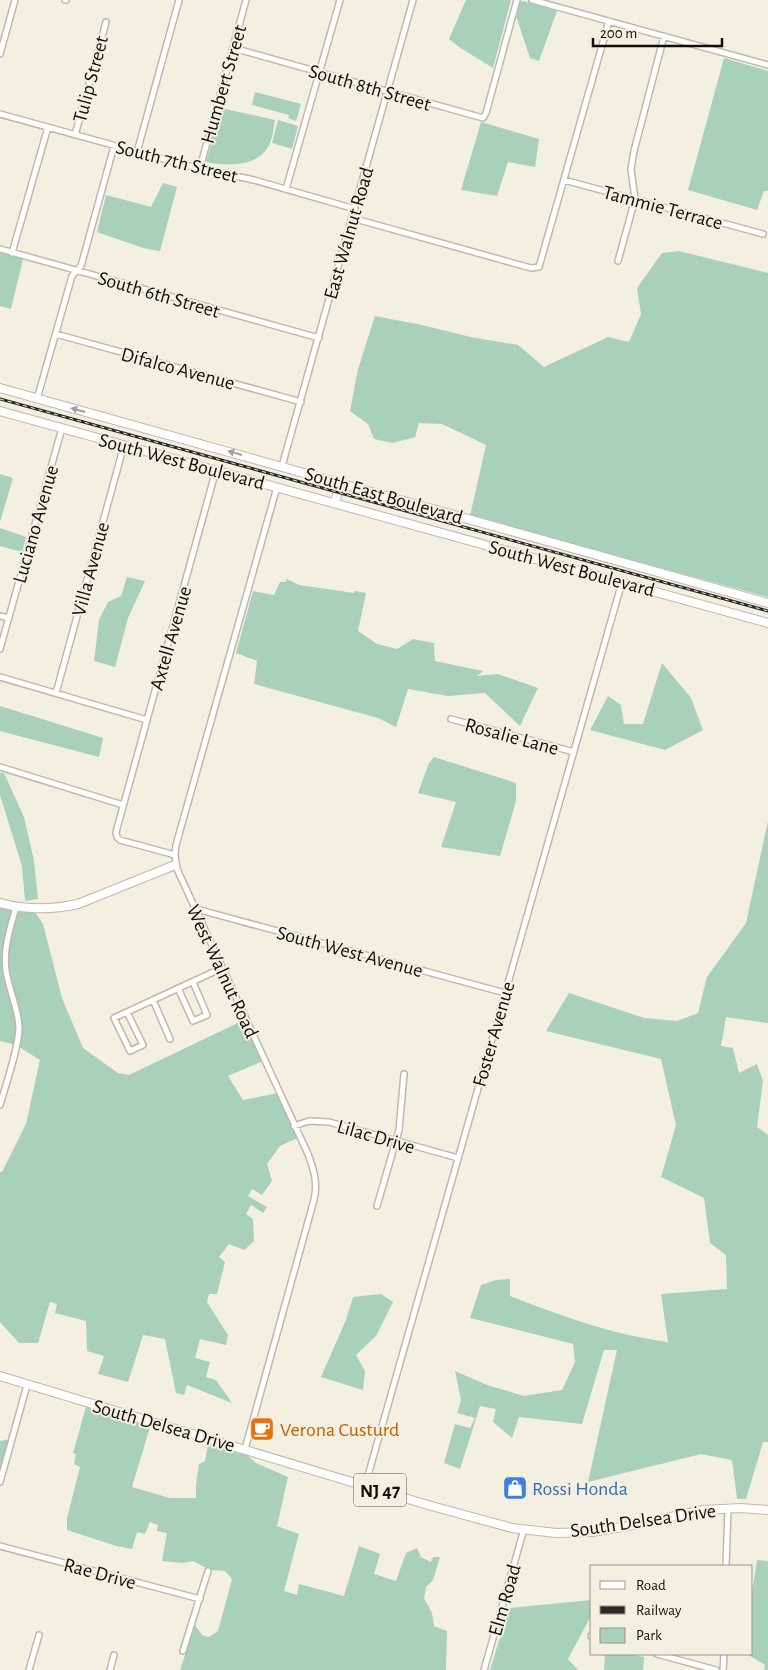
<svg xmlns="http://www.w3.org/2000/svg" width="768" height="1670" viewBox="0 0 768 1670" font-family="'Alegreya Sans',sans-serif">
  <style>
    .green { fill: #a8d0ba }
    .lines { fill: none; stroke-linecap: round; stroke-linejoin: round }
    .street-casing { stroke: #bcb9ac; stroke-width: 8 }
    .secondary-casing { stroke: #bcb9ac; stroke-width: 10 }
    .primary-casing { stroke: #bcb9ac; stroke-width: 10 }
    .street { stroke: #fff; stroke-width: 5 }
    .secondary { stroke: #fff; stroke-width: 8 }
    .primary { stroke: #fff; stroke-width: 8 }
    .rail-casing { stroke: #2b2924; stroke-width: 3 }
    .rail { stroke: #f3f0e2; stroke-width: 1; stroke-dasharray: 4; stroke-linecap: butt }
    .oneway { fill: #9f9f9d }
    .labels { text-anchor: middle; stroke-width: 4; stroke-linejoin: round; paint-order: stroke }
    .shield { fill: #f3f0e2; stroke: #54524b; stroke-width: 1 }
    .shield-label { font-size: 19px; font-weight: bold; fill: #100e0a }
    .street-label { font-size: 20px; fill: #100e0a; stroke: #f3f0e2 }
    .food-label { font-size: 20px; fill: #c56008; stroke: #f3f0e2; text-anchor: start }
    .shop-label { font-size: 20px; fill: #366cbe; stroke: #f3f0e2; text-anchor: start }
  </style>
  <rect width="100%" height="100%" fill="#f3f0e2"/>
  <path class="green" d="M466,0H511L493,68L459,47L449,39Z
    M523,1L557,11L539,61L530,58L516,16L520,2Z
    M724,58L768,71V191H764L757,210L688,190Z
    M255,92L301,104L296,121L288,118L289,115L252,105Z
    M221,108L275,120C274,127 273,136 270,143C259,168 228,166 206,162Z
    M278,120L298,126L292,149L272,143Z
    M481,122L539,139L535,167L508,162L497,196L461,190Z
    M163,183L177,187L160,251L143,248L97,232L106,195L151,207Z
    M679,251L768,273V597L470,516L486,445L442,424L419,423L415,437L393,443L374,439L368,424L350,411L358,369L375,316L422,325L471,337L518,345L544,367L608,337L629,342L641,314L637,288L662,253Z
    M0,253L23,259L11,309L0,306Z
    M0,474L13,478L0,522Z
    M0,528L26,537L22,552L0,546Z
    M127,577L145,581L128,618L115,667L94,661L99,620L108,602L121,596Z
    M287,579L299,585L354,593L355,591L366,593L358,631L377,644L397,649L413,639L434,643L435,661L483,671L477,676L498,674L538,688L520,726L485,693L448,696L408,689L396,727L378,718L254,684L257,661L236,653L253,591L274,595L280,582H285Z
    M662,663L691,698L703,730L665,750L590,730L608,696L621,705L624,724H643Z
    M0,706L103,738L99,757L0,731Z
    M434,757L516,783V801L500,856L441,847L456,802L418,793L429,763Z
    M0,773H4L24,817L34,861L38,899L25,901L22,866L0,795Z
    M768,821V1023L726,1017L721,1046L733,1048L739,1073L757,1064L763,1081L757,1127L768,1135V1442H763L746,1499H737L732,1460L701,1454L588,1482L617,1350H604L582,1424L519,1417L512,1438L493,1422L496,1409L480,1406L460,1469L444,1463L455,1424L470,1428L475,1418L457,1413L461,1400L455,1371L487,1385L524,1396L562,1390L575,1362L573,1344L470,1318L481,1285L496,1280L510,1279V1296C562,1316 613,1335 668,1342L661,1294L727,1289L726,1255L710,1243L704,1198L661,1177L676,1125L661,1059L546,1031L569,993L644,1018L677,1021L698,1013L707,977L746,923Z
    M0,903L35,912L43,924L62,998L83,1048L118,1073L129,1075L246,1019L265,1060L228,1076L243,1100L279,1093L300,1137L280,1146L267,1164L272,1181L262,1195L252,1189L248,1196L267,1207L263,1213L251,1205L246,1214L253,1219L254,1241L244,1250L229,1244L219,1257L225,1262L217,1294H209L207,1302L228,1335L226,1345L200,1339L195,1358L210,1362L206,1377L216,1380L232,1403L187,1385L184,1395L176,1393L165,1339L143,1335L128,1382L98,1374L104,1356L87,1351L86,1321L55,1313L57,1304L50,1302L38,1343H19L0,1322V1172H2L26,1124L40,1060L16,1045L0,1041Z
    M381,1294L393,1302L376,1336L356,1355L365,1371L363,1390L321,1377L346,1320L353,1297Z
    M86,1407L150,1427L132,1487L170,1498H196V1485L199,1464L205,1461L208,1445L248,1456L256,1463L288,1477L277,1526L299,1534L284,1591L297,1595L299,1584L344,1596L359,1546L380,1554L374,1574L396,1581L406,1553L417,1548L421,1557L431,1562L433,1557H440L433,1580L426,1587L424,1598L432,1613L434,1626L447,1631L446,1670H180L195,1625L202,1635L209,1637L218,1631L232,1579L225,1571L210,1570L193,1561L183,1563L162,1561L167,1533L157,1531L158,1525L150,1522L145,1534L137,1532L132,1549L116,1546L67,1530V1518L80,1467L74,1464L76,1454L73,1453Z
    M11,1439L0,1479V1441Z
    M757,1560L768,1561V1670H764L765,1665L747,1654H752V1593Z
    M592,1600V1614L568,1659L578,1670H490L509,1608Z
    M605,1654H628L644,1657L643,1670H604Z"/>
  <g class="lines">
    <defs>
      <path id="street" d="M65,0H66
        M532,0L768,65
        M233,48L483,118L486,113L517,0
        M0,54L15,0
        M0,114L189,166L254,180L355,209
        M75,135L106,22
        M137,152L179,0
        M200,168L246,0
        M564,180L763,234
        M286,189L340,0
        M352,218L531,268L539,267L609,21
        M0,249L319,338
        M12,253L48,127
        M618,261L635,199L631,169L634,151L664,36
        M56,334L301,402
        M37,399L72,276L81,266L114,146
        M282,466L413,0
        M0,616L9,618
        M0,649L62,428
        M0,677L147,720
        M56,693L124,445
        M451,719L574,752
        M0,767L123,805
        M175,855L120,840L117,837L116,832L216,470
        M195,911L200,910L505,993
        M178,988L193,1021L207,1015L193,982
        M153,1000L170,1039
        M127,1012L143,1045L130,1051L114,1018L222,968
        M0,1105C6,1084 19,1047 19,1027C18,1008 9,990 6,971C3,949 10,928 16,907
        M294,1126L309,1121L329,1122L458,1158
        M377,1206L399,1130L404,1074
        M245,1449L314,1200C318,1183 314,1170 308,1154L177,869L175,855L176,845L277,487
        M0,1482L27,1385
        M365,1486L622,582
        M0,1546L200,1599
        M726,1566L728,1508
        M591,1636H592
        M183,1651L208,1571
        M657,1654L716,1670
        M29,1670L39,1635
        M110,1670L114,1655
        M484,1670L524,1529
        M723,1670L724,1654"/>
      <path id="secondary" d="M0,388L768,603
        M0,411L768,623
        M335,503L340,483
        M0,903C26,910 51,910 78,904L175,865"/>
      <path id="primary" d="M0,1376L428,1505L512,1528L556,1533L592,1532L628,1526L704,1510L740,1508L768,1510"/>
    </defs>
    <use href="#street" class="street-casing"/>
    <use href="#secondary" class="secondary-casing"/>
    <use href="#primary" class="primary-casing"/>
    <use href="#street" class="street"/>
    <use href="#secondary" class="secondary"/>
    <use href="#primary" class="primary"/>
    <defs>
      <path id="rail" d="M0,399L768,611"/>
    </defs>
    <use href="#rail" class="rail-casing"/>
    <use href="#rail" class="rail"/>
  </g>
  <defs><path id="oneway-solid" d="M-6-.8H1V-3.2L6.5 0L1 3.2V.8H-6Z" transform="scale(1.25)"/></defs>
  <g class="oneway">
    <use href="#oneway-solid" transform="translate(78 410) rotate(-165)"/>
    <use href="#oneway-solid" transform="translate(235 453) rotate(-164)"/>
  </g>
  <defs>
    <symbol id="cafe-square" viewBox="-11 -11 22 22"><rect x="-9" y="-9" width="18" height="18" rx="4" fill="#e8710a" stroke="#f3f0e2"/><path d="M-5.5-4.5H6V0H3Q3 3.5 0 3.5H-2.5Q-5.5 3.5-5.5 0ZM3-3.2v2h1.7v-2ZM-6 4.5H4V6H-6Z" fill="#fff"/></symbol>
    <symbol id="shop-square" viewBox="-11 -11 22 22"><rect x="-9" y="-9" width="18" height="18" rx="4" fill="#3f7fe0" stroke="#f3f0e2"/><path d="M-5-2.5h2.3a2.7 3.5 0 0 1 5.4 0H5L5.5 6h-11ZM-1.5-2.5h3a1.5 2.3 0 0 0-3 0Z" fill="#fff"/></symbol>
  </defs>
  <g fill-rule="evenodd">
    <use href="#cafe-square" x="248" y="1415" width="28" height="28"/>
    <use href="#shop-square" x="501" y="1474" width="28" height="28"/>
  </g>
  <g class="labels">
    <rect class="shield" x="354" y="1473.5" width="52" height="33" rx="4"/>
    <g class="shield-label">
      <text x="380" y="1497">NJ 47</text>
    </g>
    <g class="street-label">
      <text transform="translate(90 79) rotate(-75)" y="7">Tulip Street</text>
      <text transform="translate(223 84) rotate(-74)" y="7">Humbert Street</text>
      <text transform="translate(370 87) rotate(16)" y="7">South 8th Street</text>
      <text transform="translate(177 161) rotate(14)" y="7">South 7th Street</text>
      <text transform="translate(663 207) rotate(15)" y="7">Tammie Terrace</text>
      <text transform="translate(348 233) rotate(-74)" y="7">East Walnut Road</text>
      <text transform="translate(159 294) rotate(16)" y="7">South 6th Street</text>
      <text transform="translate(178 368) rotate(15)" y="7">Difalco Avenue</text>
      <text transform="translate(182 461) rotate(15)" y="7">South West Boulevard</text>
      <text transform="translate(384 495) rotate(16)" y="7">South East Boulevard</text>
      <text transform="translate(35 524) rotate(-74)" y="7">Luciano Avenue</text>
      <text transform="translate(572 568) rotate(15)" y="7">South West Boulevard</text>
      <text transform="translate(90 569) rotate(-75)" y="7">Villa Avenue</text>
      <text transform="translate(170 638) rotate(-74)" y="7">Axtell Avenue</text>
      <text transform="translate(512 736) rotate(15)" y="7">Rosalie Lane</text>
      <text transform="translate(350 951) rotate(15)" y="7">South West Avenue</text>
      <text transform="translate(223 971) rotate(65)" y="7">West Walnut Road</text>
      <text transform="translate(493 1034) rotate(-74)" y="7">Foster Avenue</text>
      <text transform="translate(376 1136) rotate(16)" y="7">Lilac Drive</text>
      <text transform="translate(164 1425) rotate(16)" y="7">South Delsea Drive</text>
      <text transform="translate(643 1520) rotate(-8)" y="7">South Delsea Drive</text>
      <text transform="translate(100 1573) rotate(15)" y="7">Rae Drive</text>
      <text transform="translate(504 1600) rotate(-74)" y="7">Elm Road</text>
    </g>
    <g class="food-label">
      <text x="280" y="1436">Verona Custurd</text>
    </g>
    <g class="shop-label">
      <text x="532" y="1495">Rossi Honda</text>
    </g>
  </g>
  <rect x="590" y="1565" width="162" height="90" fill="#f3f0e2" stroke="#98968c"/>
  <rect x="600" y="1581" width="25" height="8" fill="#ffffff" stroke="#98968c"/>
  <text x="636" y="1590" font-size="15" fill="#100e0a">Road</text>
  <rect x="600" y="1606" width="25" height="8" fill="#2b2924" stroke="#98968c"/>
  <text x="636" y="1615" font-size="15" fill="#100e0a">Railway</text>
  <rect x="600" y="1628" width="25" height="15" fill="#a8d0ba" stroke="#98968c"/>
  <text x="636" y="1640" font-size="15" fill="#100e0a">Park</text>
  <path d="M593 38v8h129v-8" fill="none" stroke="#100e0a" stroke-width="2.5"/>
  <text x="600" y="38" font-size="15" fill="#100e0a" stroke="#f3f0e2" stroke-width="4" paint-order="stroke">200 m</text>
</svg>
